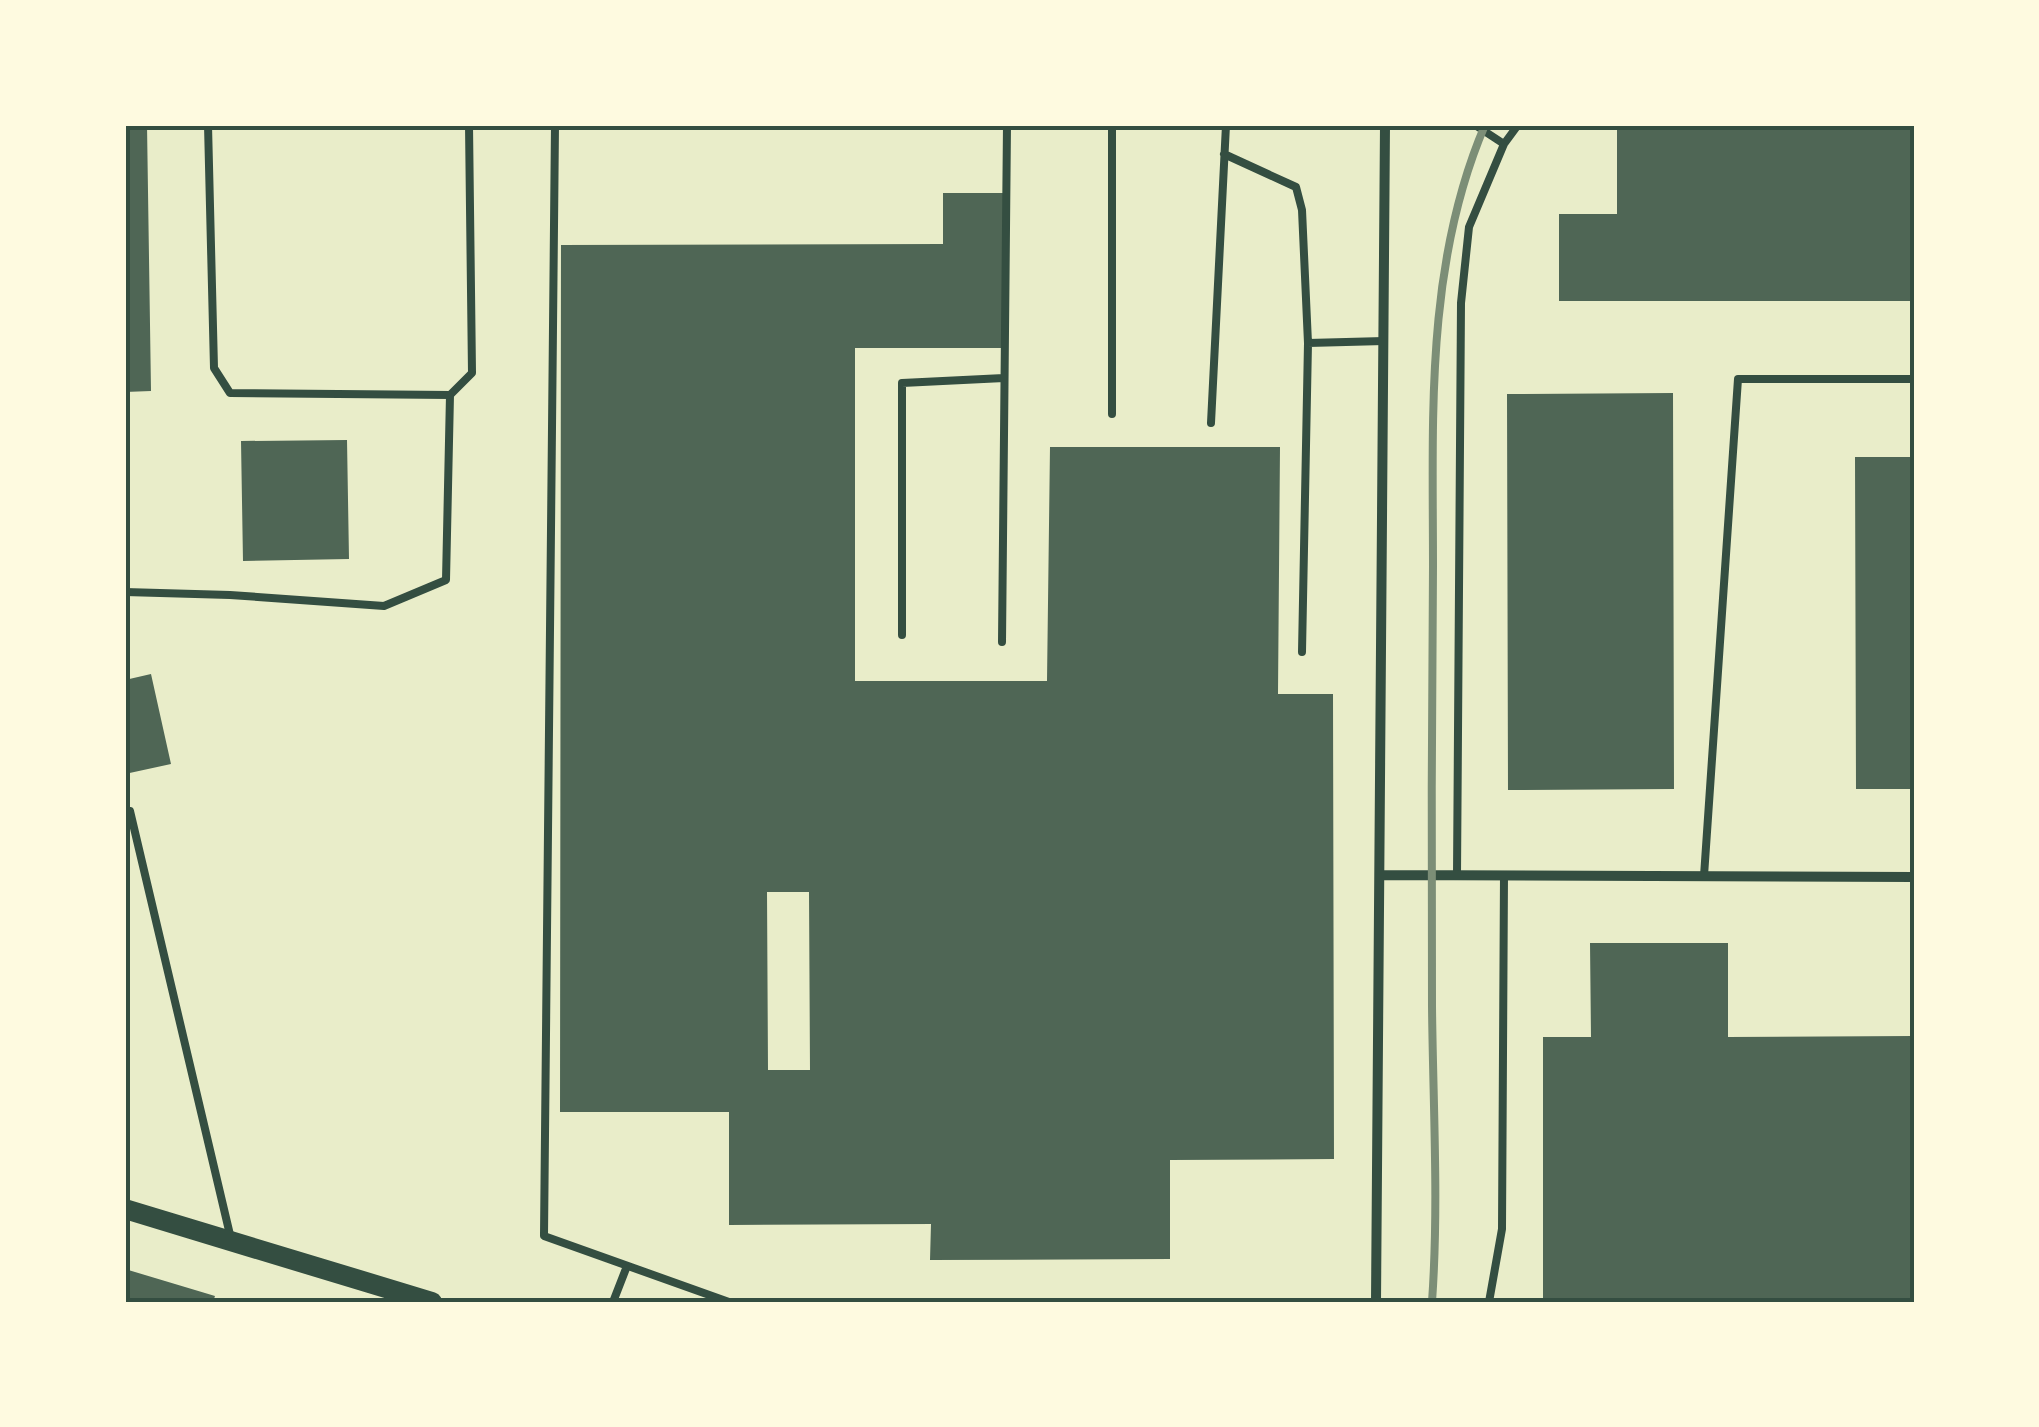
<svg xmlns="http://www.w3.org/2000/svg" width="2039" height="1427" viewBox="0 0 2039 1427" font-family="Barlow,sans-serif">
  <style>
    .building { fill: #4f6655; fill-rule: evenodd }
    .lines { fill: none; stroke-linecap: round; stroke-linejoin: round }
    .service { stroke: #344e41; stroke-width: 8 }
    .minor { stroke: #344e41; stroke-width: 10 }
    .secondary { stroke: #344e41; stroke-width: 20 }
    .rail { stroke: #7c8e77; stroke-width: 8 }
    .neatline { fill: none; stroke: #344e41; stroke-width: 4 }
  </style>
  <rect width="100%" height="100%" fill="#e9edc9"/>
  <path class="building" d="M125,125H147L151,391L125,392Z
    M1617,125H1914V301H1559V214H1617Z
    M943,193H1005L1002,348H855V681H1047L1050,447H1280L1278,694H1333L1334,1159L1170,1160V1259L930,1260L931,1224L729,1225V1112H560L561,245L943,244ZM767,892H809L810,1070H768Z
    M1673,393L1674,789L1508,790L1507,394Z
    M347,440L349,559L243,561L241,441Z
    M1855,457H1914V789H1856Z
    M151,674L171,764L125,774V680Z
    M1590,943H1728V1037L1914,1036V1302H1543V1037H1591Z
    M125,1269L215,1296L213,1302H125Z"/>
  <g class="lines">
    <path class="service" d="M555,125L544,1236L729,1302
      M1475,125L1504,144L1518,125
      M1224,154L1296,187L1302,210L1308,343
      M450,395L472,373L469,125
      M1112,414V125
      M1211,423L1226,125
      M125,592L230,595L384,606L446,580L450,395L230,393L214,368L208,125
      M902,635V383L1004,378
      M1002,642L1007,125
      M1302,652L1308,343L1384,341
      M130,811L231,1239
      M1457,875L1461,303L1469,227L1504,144
      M1704,876L1738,379H1914
      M613,1302L627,1266
      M1489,1302L1502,1229L1504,875"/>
    <path class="minor" d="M1381,875L1914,877
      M1376,1302L1385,125"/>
    <path class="secondary" d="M125,1209L432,1302"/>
    <path class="rail" d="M1432,1302C1439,1204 1433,1105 1432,1006C1431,859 1432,713 1433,566C1433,417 1425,265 1485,125"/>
  </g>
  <rect width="2039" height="1427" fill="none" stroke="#fefae0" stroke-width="255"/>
  <rect x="128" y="128" width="1784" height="1172" class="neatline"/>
</svg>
